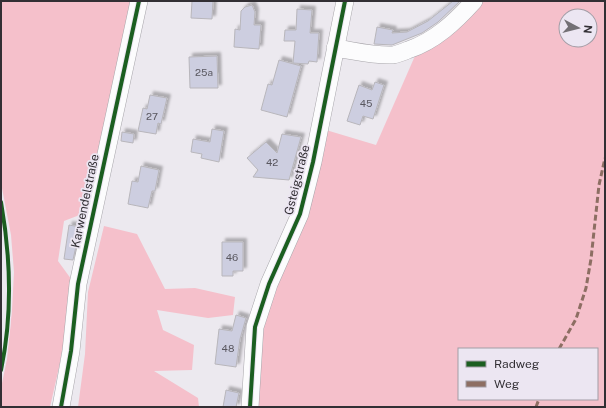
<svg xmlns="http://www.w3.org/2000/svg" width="606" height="408" viewBox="0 0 606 408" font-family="'Public Sans',sans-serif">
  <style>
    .green { fill: #f5c0cb; fill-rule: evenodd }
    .building { fill: #cdcee0; stroke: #b8b6bb; filter: url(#shadow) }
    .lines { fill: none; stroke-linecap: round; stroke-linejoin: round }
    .minor-casing { stroke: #a7a5aa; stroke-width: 18 }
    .minor { stroke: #fcfcfd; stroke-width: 17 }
    .quiet { stroke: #8d6e63; stroke-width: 3; stroke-dasharray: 6 3; stroke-linecap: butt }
    .cycleway-casing { stroke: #ece6f2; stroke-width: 6 }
    .cycleway { stroke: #1b5e20; stroke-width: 4 }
    .labels { text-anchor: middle; stroke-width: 3.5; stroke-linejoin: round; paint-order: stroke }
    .number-label { font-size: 10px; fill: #59575f }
    .street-label { font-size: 12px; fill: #322f34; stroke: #ece6f2 }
  </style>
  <defs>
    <filter id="shadow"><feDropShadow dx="3.5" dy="-3.5" stdDeviation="1" flood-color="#0004"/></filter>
  </defs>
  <rect width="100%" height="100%" fill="#ece9ef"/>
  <path class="green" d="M1,1H136L90,211L64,221L58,261L74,283L60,363L50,407H1V388L7,359L12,310L14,272L11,235L1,183Z
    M479,1H605V407H256L262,328L326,130L376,145L418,49ZM566,16H590V40H566ZM459,349H597V399H459Z
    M104,226L137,234L165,289L195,288L235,297L233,315L208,318L157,310L163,330L194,345L192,370L154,371L198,398L199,407H78L85,354L88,292Z"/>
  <path class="building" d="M192,1H213L212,19L191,18Z
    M453,1H460L438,22L422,33L392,45L374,44L377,27L393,30L392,33L407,32L428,21Z
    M252,5L255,12L254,25H261L259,49L234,47L235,29L240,30L241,11L245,7Z
    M297,9L312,10L310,33H319L317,62L309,61L308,64L293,63L295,41H284L285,30H296Z
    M217,56L218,88H190L189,57Z
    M279,60L301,66L287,117L261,110L268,84L272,85Z
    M375,82L384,85L373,119L363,116L360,125L347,121L359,85L372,90Z
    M150,95L167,98L161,124L158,123L156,134L138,131L143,108L147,109Z
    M212,129L224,131L219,162L201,158L202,154L191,152L193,139L210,142Z
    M122,132L134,134L133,143L121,141Z
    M282,134L301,137L289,180L253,177L258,170L247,158L266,142L277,153Z
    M141,166L159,170L155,191H152L148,208L128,204L132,181L138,182Z
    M69,225L80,227L73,260L64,259Z
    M222,242H243V271H233V276H222Z
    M236,315L246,318L240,339L236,367L215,364L219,329L232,331Z
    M226,390L239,393L236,407H223Z"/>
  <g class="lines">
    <defs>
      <path id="minor" d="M335,48C355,51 374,56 393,55C398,54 403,52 408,50C435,41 455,22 474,1
        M61,407L71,351L78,284L139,1
        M250,407L255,327L269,284L300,214L313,162L345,1"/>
    </defs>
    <use href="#minor" class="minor-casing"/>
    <use href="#minor" class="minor"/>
    <path class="quiet" d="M559,349L576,319L586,288L591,259L599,185L605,158
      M536,407L539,399"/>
    <defs>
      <path id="cycleway" d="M1,202C11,259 13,313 1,370
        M61,407L71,351L78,284L139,1
        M250,407L255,327L269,284L300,214L313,162L345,1"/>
    </defs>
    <use href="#cycleway" class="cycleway-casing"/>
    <use href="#cycleway" class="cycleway"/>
  </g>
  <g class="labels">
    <g class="number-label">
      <text x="204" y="76">25a</text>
      <text x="366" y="107">45</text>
      <text x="152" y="120">27</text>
      <text x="272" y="166">42</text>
      <text x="232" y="261">46</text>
      <text x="228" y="352">48</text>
    </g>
    <g class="street-label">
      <text transform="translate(297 180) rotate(-76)" y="4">Gsteigstraße</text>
      <text transform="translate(85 201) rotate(-78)" y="4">Karwendelstraße</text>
    </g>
  </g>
  <rect width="606" height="408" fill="none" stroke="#322f34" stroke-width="4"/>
  <rect x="458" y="348" width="140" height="52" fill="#ece6f2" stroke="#a29da6"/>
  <rect x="466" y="361" width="20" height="6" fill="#1b5e20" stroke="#a29da6"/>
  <text x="494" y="368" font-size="12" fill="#322f34">Radweg</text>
  <rect x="466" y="381" width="20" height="6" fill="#8d6e63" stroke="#a29da6"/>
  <text x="494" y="388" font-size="12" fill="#322f34">Weg</text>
  <g transform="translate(578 28) rotate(97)"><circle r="19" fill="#ece6f2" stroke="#a29da6"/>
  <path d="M0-3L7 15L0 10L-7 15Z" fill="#737075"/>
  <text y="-6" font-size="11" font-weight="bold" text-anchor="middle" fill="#322f34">N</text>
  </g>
</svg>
